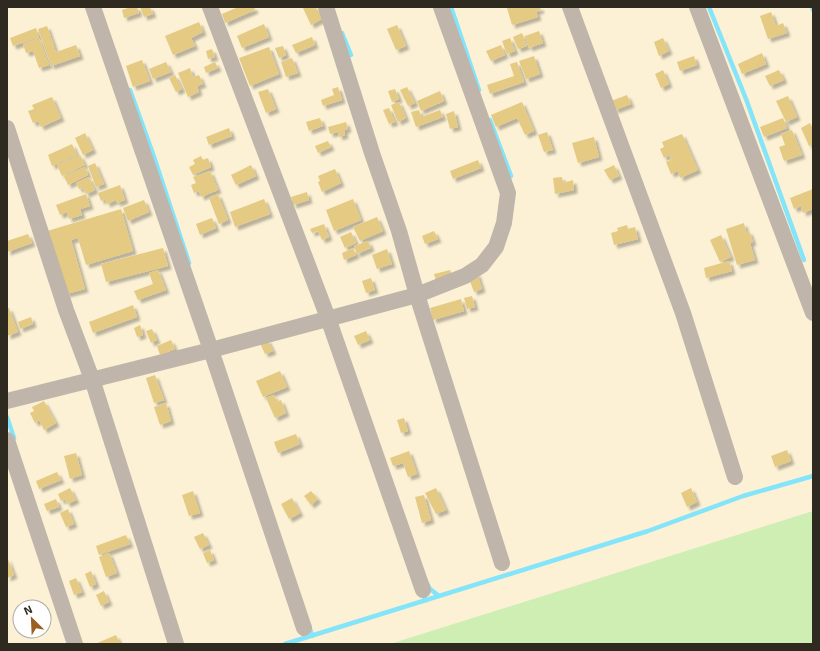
<svg xmlns="http://www.w3.org/2000/svg" width="820" height="651" viewBox="0 0 820 651" font-family="'Exo 2',sans-serif">
  <style>
    .green { fill: #ceeeb4 }
    .lines { fill: none; stroke-linecap: round; stroke-linejoin: round }
    .stream { stroke: #83e4fa; stroke-width: 4.5 }
    .building { fill: #e4ca82; filter: url(#shadow) }
    .street { stroke: #bfb5ab; stroke-width: 16 }
  </style>
  <defs>
    <filter id="shadow"><feDropShadow dx="3.5" dy="3.5" stdDeviation="1" flood-color="#0004"/></filter>
  </defs>
  <rect width="100%" height="100%" fill="#fcf1d4"/>
  <path class="green" d="M813,511V644H390Z"/>
  <g class="lines">
    <path class="stream" d="M451,7L479,90
      M709,7L746,99L804,260
      M812,7L813,10
      M342,33L351,55
      M130,90L153,154L189,263
      M490,120L511,176
      M7,417L14,438
      M428,585L429,588L439,596
      M420,593L427,600
      M309,625L312,636
      M285,644L648,531L743,496L813,476"/>
  </g>
  <path class="building" d="M131,7H137L139,13L124,18L122,10Z
    M140,7H150L153,14L144,17Z
    M238,7H254L255,10L225,23L222,14Z
    M305,7H316L322,19L311,25L303,8Z
    M511,7H540L541,10L536,11L538,17L512,25L507,8Z
    M771,12L776,26L783,23L787,33L768,39L760,16Z
    M199,22L203,32L191,38L195,46L173,55L165,36Z
    M264,24L269,37L242,48L237,36Z
    M397,25L406,46L396,50L387,29Z
    M47,26L56,52L76,45L80,56L51,66L38,29Z
    M36,28L39,37L13,46L10,38Z
    M539,31L543,43L529,48L525,36Z
    M522,33L527,46L518,49L513,37Z
    M312,37L315,45L296,53L292,45Z
    M39,38L49,65L39,68L33,51L26,53L23,44Z
    M510,38L515,51L507,54L502,41Z
    M663,38L669,51L659,56L654,42Z
    M501,45L505,55L491,61L486,51Z
    M283,46L286,55L279,58L275,48Z
    M269,47L279,74L250,86L239,58Z
    M212,49L215,57L208,59L206,51Z
    M762,53L766,64L742,74L738,64Z
    M534,56L540,74L526,79L519,61Z
    M694,56L697,65L680,71L677,62Z
    M292,58L298,73L286,77L281,62Z
    M142,60L150,81L133,87L126,66Z
    M166,62L171,72L153,79L149,69Z
    M215,62L218,68L206,73L204,67Z
    M517,62L524,82L490,94L487,85L514,76L510,64Z
    M190,68L193,77L199,75L203,84L197,86L199,92L188,97L178,73Z
    M663,70L669,84L661,88L655,74Z
    M779,70L784,80L770,86L765,76Z
    M175,75L182,89L176,92L169,78Z
    M338,87L342,100L323,106L321,100L334,95L332,89Z
    M407,87L415,103L408,106L400,90Z
    M268,89L276,109L266,113L258,92Z
    M395,89L399,99L392,102L388,91Z
    M440,91L444,101L421,111L417,101Z
    M627,95L631,104L615,110L611,101Z
    M788,96L797,117L786,122L776,101Z
    M52,97L61,118L41,127L38,121L33,123L28,111L34,109L32,105Z
    M399,102L406,118L398,122L391,105Z
    M522,102L534,131L525,135L517,118L496,127L491,115Z
    M389,108L395,122L389,124L383,110Z
    M419,110L421,117L440,110L443,117L416,127L411,112Z
    M454,111L458,127L450,129L446,114Z
    M320,118L323,126L309,131L306,122Z
    M783,118L787,128L764,137L760,127Z
    M346,122L348,129L344,130L345,135L339,137L338,132L330,134L328,127Z
    M810,123L813,129V144L809,146L801,128Z
    M229,128L232,136L209,145L206,137Z
    M792,130L802,155L784,161L779,147L785,145L781,134Z
    M547,132L553,150L544,152L538,135Z
    M85,133L93,150L83,155L75,138Z
    M682,134L698,170L680,178L678,171L671,174L666,162L671,160L669,155L664,158L660,149L664,147L662,142Z
    M594,137L599,157L578,163L572,143Z
    M328,141L331,147L318,153L315,146Z
    M72,144L77,155L52,166L48,155Z
    M80,155L85,165L62,176L57,165Z
    M201,156L203,160L208,158L211,167L193,175L189,167L195,164L193,160Z
    M478,160L481,168L453,179L450,171Z
    M95,163L104,184L96,187L88,166Z
    M251,165L256,176L236,185L231,175Z
    M614,165L619,176L610,180L604,170Z
    M85,167L88,175L68,185L64,176Z
    M335,169L341,183L322,192L318,182L320,181L318,176Z
    M210,171L218,190L201,197L199,191L194,193L191,185L196,183L193,177Z
    M89,177L95,190L86,194L83,188L79,189L76,183Z
    M562,177L563,183L573,180L574,190L555,194L553,178Z
    M120,185L125,200L117,203L116,200L107,204L105,199L101,201L98,193Z
    M813,189V209L803,213L801,206L794,209L790,198Z
    M307,192L309,200L293,205L291,197Z
    M86,194L90,206L80,209L82,215L69,219L67,212L60,215L56,205Z
    M218,194L228,220L219,224L209,198Z
    M264,199L270,214L235,227L230,212Z
    M353,199L361,220L334,231L326,210Z
    M144,200L149,212L128,221L123,208Z
    M121,209L133,251L86,265L78,238L71,240L85,289L66,294L47,231Z
    M377,217L383,231L360,241L353,227Z
    M212,218L216,228L200,235L196,224Z
    M744,223L746,232L749,231L753,242L750,243L755,260L737,265L726,229Z
    M324,224L329,237L322,240L318,231L312,233L310,229Z
    M627,225L628,229L635,227L638,239L614,245L611,233L618,231L617,228Z
    M434,231L438,239L425,244L422,236Z
    M351,232L356,243L345,248L340,237Z
    M28,234L32,243L7,252V241Z
    M721,235L731,257L720,262L710,240Z
    M368,241L371,248L357,254L354,246Z
    M163,248L168,266L106,282L101,264Z
    M353,248L356,255L344,260L342,253Z
    M387,249L392,264L377,269L372,255Z
    M729,261L732,271L706,278L704,268Z
    M158,270L166,290L138,300L134,291L153,284L149,273Z
    M450,270L453,279L437,284L434,274Z
    M477,273L482,289L474,292L468,276Z
    M371,278L375,290L366,293L362,281Z
    M472,296L475,307L467,309L464,298Z
    M461,299L464,311L433,320L430,308Z
    M133,305L137,317L93,333L89,322Z
    M7,308H9L18,332L7,336Z
    M31,317L33,324L20,329L18,322Z
    M140,325L143,335L137,337L134,328Z
    M152,329L157,340L151,343L146,331Z
    M366,331L370,340L358,345L354,336Z
    M267,339L273,351L265,354L260,343Z
    M171,340L175,349L160,355L157,346Z
    M280,371L287,387L263,397L256,381Z
    M155,375L164,400L154,403L146,378Z
    M274,395L277,402L281,400L286,413L275,418L266,398Z
    M44,401L56,423L44,430L39,420L35,423L30,413L34,411L32,407Z
    M166,403L171,421L160,425L154,407Z
    M404,418L408,431L401,433L397,420Z
    M296,434L300,444L278,453L274,442Z
    M787,450L791,461L775,467L771,456Z
    M409,451L417,474L408,477L403,463L393,466L390,458Z
    M76,453L82,475L70,479L64,456Z
    M57,472L61,480L39,489L36,481Z
    M70,488L76,500L67,504L65,499L61,501L58,494Z
    M436,488L446,510L436,514L425,493Z
    M691,488L697,502L687,507L681,493Z
    M193,491L200,513L189,516L182,495Z
    M311,491L318,499L311,505L304,496Z
    M424,495L431,520L422,523L415,497Z
    M292,498L300,513L289,519L281,504Z
    M56,499L59,507L47,511L44,504Z
    M68,509L74,524L66,527L60,513Z
    M203,533L209,545L200,549L194,537Z
    M126,535L130,544L99,555L96,546Z
    M210,550L214,560L207,563L203,553Z
    M109,553L117,573L106,577L99,557Z
    M7,557L14,575L7,578Z
    M91,571L96,584L90,587L85,574Z
    M76,578L82,592L74,595L69,581Z
    M104,591L109,602L101,606L96,595Z
    M116,635L120,644H95Z"/>
  <g class="lines">
    <path class="street" d="M93,7L211,350L304,628
      M210,7L328,318L423,590
      M326,7L372,153L399,231L417,295L502,563
      M570,7L683,313L735,477
      M697,7L813,313
      M7,128L66,310L92,379L176,644
      M7,401L211,350L417,295L465,276L482,265L496,247L504,223L508,193L441,7
      M7,440L75,644"/>
  </g>
  <rect width="820" height="651" fill="none" stroke="#2e2a1f" stroke-width="16"/>
  <g transform="translate(32 619) rotate(336)"><circle r="19" fill="#ffffff" stroke="#abaaa5"/>
  <path d="M0-3L7 15L0 10L-7 15Z" fill="#9c5f22"/>
  <text y="-6" font-size="11" font-weight="bold" text-anchor="middle" fill="#2e2a1f">N</text>
  </g>
</svg>
